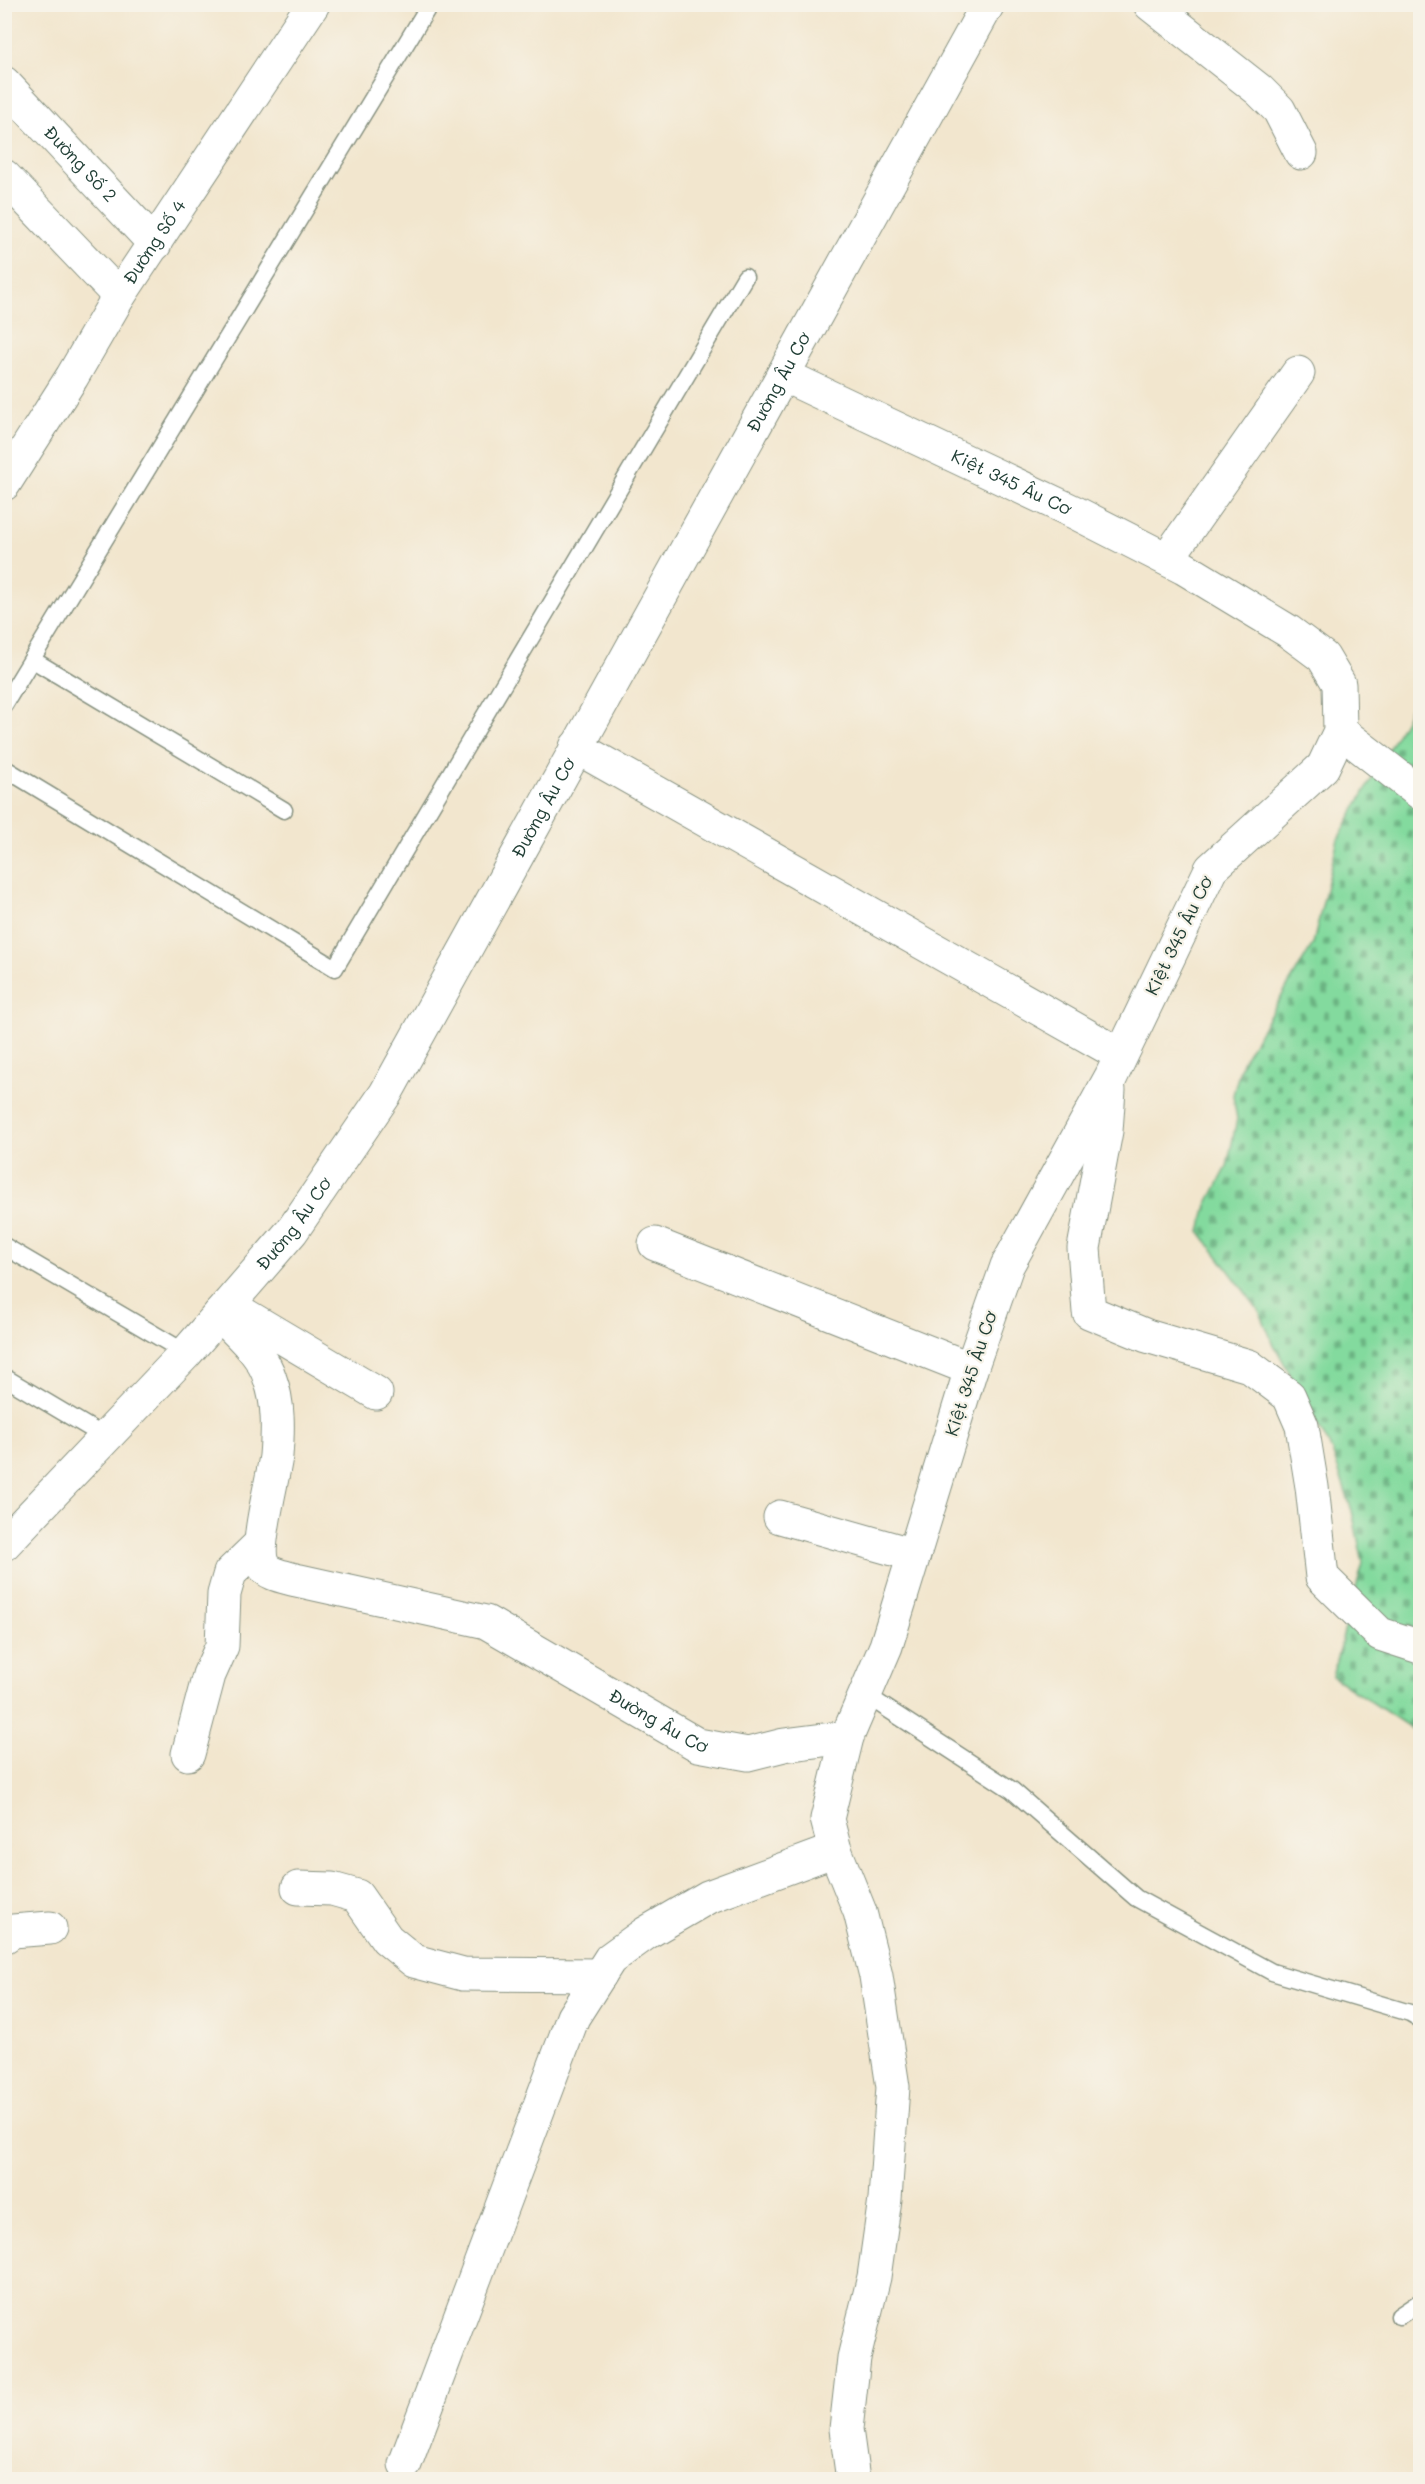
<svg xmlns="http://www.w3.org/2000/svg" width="1425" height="2484" viewBox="0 0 1425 2484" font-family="Mali,sans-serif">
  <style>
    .cemetery { fill: url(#cemetery-stones); stroke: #518c69; stroke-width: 1.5 }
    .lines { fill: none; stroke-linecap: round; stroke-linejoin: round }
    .lane-casing { stroke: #889281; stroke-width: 19 }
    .street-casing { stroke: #889281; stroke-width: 35 }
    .secondary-casing { stroke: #889281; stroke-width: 35 }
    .lane { stroke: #fff; stroke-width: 16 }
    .street { stroke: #fff; stroke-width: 33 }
    .secondary { stroke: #fff; stroke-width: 33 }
    .labels { text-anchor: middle; stroke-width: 4.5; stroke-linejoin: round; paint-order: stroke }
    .street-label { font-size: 18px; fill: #1f3d34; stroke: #f7f3e8 }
  </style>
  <defs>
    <pattern id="cemetery-stones" width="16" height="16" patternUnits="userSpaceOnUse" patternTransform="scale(1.5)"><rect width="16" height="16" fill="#83da9e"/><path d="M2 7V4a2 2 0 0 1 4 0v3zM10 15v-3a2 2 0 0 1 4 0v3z" fill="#6bb282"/></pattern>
  </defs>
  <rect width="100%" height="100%" fill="#f7f3e8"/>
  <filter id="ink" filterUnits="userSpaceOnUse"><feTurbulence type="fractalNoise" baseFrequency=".0167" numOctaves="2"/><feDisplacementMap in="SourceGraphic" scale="12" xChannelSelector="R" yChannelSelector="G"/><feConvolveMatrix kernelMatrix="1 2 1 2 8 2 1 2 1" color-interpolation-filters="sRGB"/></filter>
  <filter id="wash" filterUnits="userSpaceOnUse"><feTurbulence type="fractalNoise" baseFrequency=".008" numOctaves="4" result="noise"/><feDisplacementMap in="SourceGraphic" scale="24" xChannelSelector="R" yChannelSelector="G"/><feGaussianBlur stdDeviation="1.35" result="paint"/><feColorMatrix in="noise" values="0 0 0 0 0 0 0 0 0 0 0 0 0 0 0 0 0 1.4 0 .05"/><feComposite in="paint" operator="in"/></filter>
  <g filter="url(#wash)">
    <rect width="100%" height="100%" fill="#f2e6ce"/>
    <path class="cemetery" d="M1420,682V1734L1332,1676L1363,1563L1352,1511L1332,1451L1272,1341L1260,1312L1200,1232L1207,1205L1227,1167L1237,1119L1233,1095L1242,1062L1313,944L1338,839L1406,718Z"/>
  </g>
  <g filter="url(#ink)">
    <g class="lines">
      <defs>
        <path id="lane" d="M33,660L284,810
          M4,705L430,4
          M4,768L335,968L745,277
          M4,1246L186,1353
          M4,1377L105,1437
          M866,1695L1012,1790L1136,1898L1272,1972L1410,2013L1420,2019
          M1399,2316L1420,2302"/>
        <g id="street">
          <path d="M1150,4L1259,90L1279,110L1301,153"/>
          <path id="s1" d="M783,375L1076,513L1184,568L1288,631L1323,657L1339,684L1340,731L1323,767L1211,869L1111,1077L1007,1266L971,1369L886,1646L847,1737L827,1819L835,1850L860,1912L876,1976L893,2087L885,2199L874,2277L854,2358L846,2429L853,2480"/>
          <path d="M1167,559L1298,373"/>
          <path d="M1340,731L1420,793"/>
          <path d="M576,747L1121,1055"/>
          <path d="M1109,1090L1106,1131L1084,1248L1089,1312L1147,1336L1249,1366L1289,1396L1302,1426L1312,1487L1322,1577L1380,1634L1420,1647"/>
          <path d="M655,1244L971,1369"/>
          <path d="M228,1305L376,1393"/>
          <path id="s2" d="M220,1314C238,1334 262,1352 270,1379C279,1403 278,1431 276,1456C273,1479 254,1548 263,1565C268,1575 286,1577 296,1580L486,1622L698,1745L748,1754L784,1745L847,1737"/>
          <path d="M780,1517L914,1555"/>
          <path d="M188,1754L209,1675L222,1646L224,1594L230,1573L260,1544"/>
          <path d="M298,1888L332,1889L357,1896L387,1939L414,1961L463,1974L600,1975"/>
          <path d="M4,1937L13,1931L50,1928"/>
          <path d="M405,2464L573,2017L610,1959L646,1933L708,1897L835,1850"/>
        </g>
        <g id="secondary">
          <path id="s3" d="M4,83L155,244"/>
          <path d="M4,176L119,296"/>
          <path id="s4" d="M4,484L72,377L119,296L313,4"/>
          <path id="s5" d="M4,1544L186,1353L292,1231L386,1093L988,4"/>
        </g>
      </defs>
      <use href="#lane" class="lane-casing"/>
      <use href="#street" class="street-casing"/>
      <use href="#secondary" class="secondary-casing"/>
      <use href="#lane" class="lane"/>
      <use href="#street" class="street"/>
      <use href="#secondary" class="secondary"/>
    </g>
  </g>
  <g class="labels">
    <g class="street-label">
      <text dy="6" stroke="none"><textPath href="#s3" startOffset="111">Đường Số 2</textPath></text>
      <text dy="6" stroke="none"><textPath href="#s4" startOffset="285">Đường Số 4</textPath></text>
      <text dy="6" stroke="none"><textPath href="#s5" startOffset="1404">Đường Âu Cơ</textPath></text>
      <text dy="6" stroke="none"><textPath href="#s1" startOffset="252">Kiệt 345 Âu Cơ</textPath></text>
      <text dy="6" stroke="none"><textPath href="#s5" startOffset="918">Đường Âu Cơ</textPath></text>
      <text transform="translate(1179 936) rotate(-64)" y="6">Kiệt 345 Âu Cơ</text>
      <text dy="6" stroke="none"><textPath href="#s5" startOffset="432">Đường Âu Cơ</textPath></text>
      <text transform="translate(971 1374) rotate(-72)" y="6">Kiệt 345 Âu Cơ</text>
      <text dy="6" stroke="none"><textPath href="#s2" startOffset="702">Đường Âu Cơ</textPath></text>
    </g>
  </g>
  <rect width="1425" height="2484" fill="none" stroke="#f7f3e8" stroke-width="24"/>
</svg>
